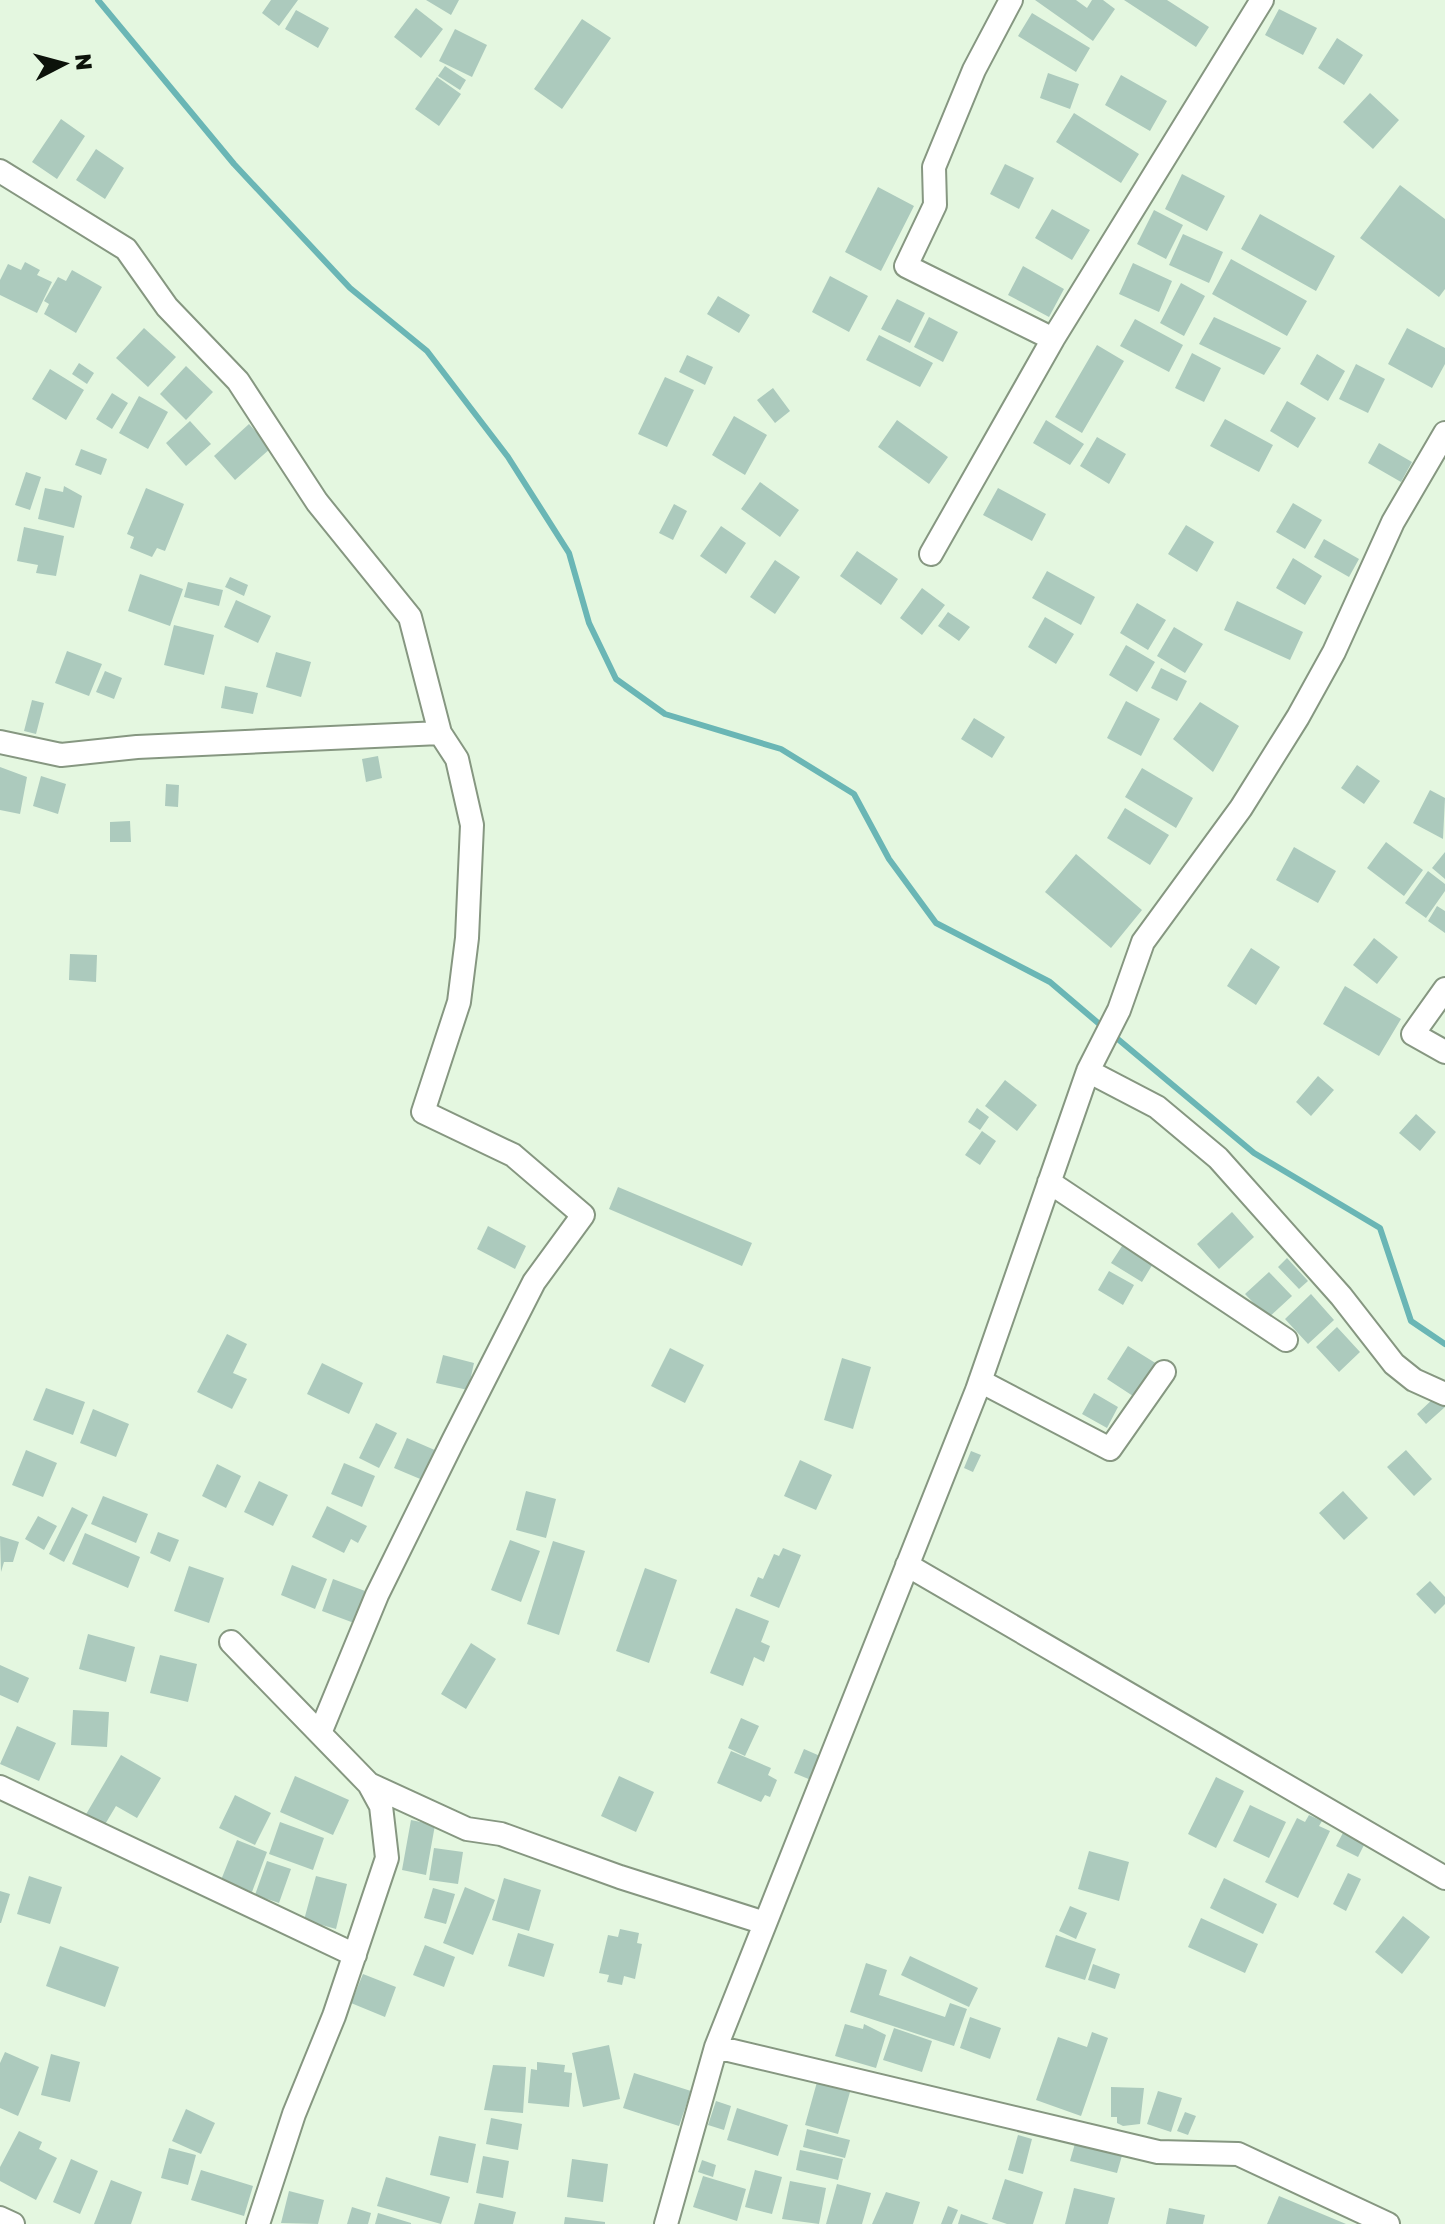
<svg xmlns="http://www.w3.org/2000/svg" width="1445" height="2224" viewBox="0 0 1445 2224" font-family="'Golos Text',sans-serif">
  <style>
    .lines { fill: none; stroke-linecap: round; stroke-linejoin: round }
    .stream { stroke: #6ab6b5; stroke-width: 6 }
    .building { fill: #accabd }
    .minor-casing { stroke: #869781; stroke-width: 26 }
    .minor { stroke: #fff; stroke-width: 22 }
  </style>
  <rect width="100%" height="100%" fill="#e4f7e0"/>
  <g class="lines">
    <path class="stream" d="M98,0L234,164L350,288L427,351L508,457L569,553L589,623L616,679L665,714L781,749L854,794L889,859L936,923L1050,982L1104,1028
      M1113,1035L1254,1153L1380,1228L1411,1321L1445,1344"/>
  </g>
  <path class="building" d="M271,0H298L279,26L262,13Z
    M426,0H459L451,15Z
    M1035,0H1076L1087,8L1092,0H1103L1115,9L1093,41Z
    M1124,0H1167L1209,27L1196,47Z
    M416,8L443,29L421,58L394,37Z
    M1279,9L1317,28L1303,55L1265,35Z
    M296,10L329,28L318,48L285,29Z
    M1032,13L1090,48L1076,72L1018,36Z
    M582,19L611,38L562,109L534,89Z
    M455,29L487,45L472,77L439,61Z
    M1337,38L1363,55L1344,85L1318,68Z
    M445,66L466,80L460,90L438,76Z
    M1048,73L1079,84L1070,109L1040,98Z
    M1121,75L1167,101L1150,131L1105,105Z
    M437,77L461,94L439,126L415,109Z
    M1370,93L1399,120L1373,149L1343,122Z
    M1074,113L1139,154L1121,183L1056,142Z
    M61,119L85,136L57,179L32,162Z
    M96,149L124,168L105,199L76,180Z
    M1005,164L1034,178L1019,209L990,194Z
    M1182,174L1225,196L1207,231L1165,209Z
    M1400,185L1445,219V289L1439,297L1360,238Z
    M878,187L914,206L881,271L845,252Z
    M1052,209L1090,230L1072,260L1035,238Z
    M1154,210L1183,225L1166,259L1137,244Z
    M1260,214L1335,256L1316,291L1241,249Z
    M1183,234L1223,252L1209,283L1169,265Z
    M1231,259L1307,301L1287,336L1212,294Z
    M25,262L40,270L37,275L52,282L37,313L0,295V280L8,264L21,270Z
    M1133,263L1172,281L1159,312L1119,294Z
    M1023,266L1064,289L1049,317L1008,295Z
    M72,270L102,287L76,333L44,314L49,304L44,301L58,277L66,281Z
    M830,276L868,296L849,332L812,312Z
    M1181,283L1205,296L1184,336L1160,323Z
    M718,296L750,315L739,333L707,314Z
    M897,299L925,313L910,343L881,329Z
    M929,317L958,332L943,362L914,347Z
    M1214,317L1281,348L1264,375L1199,344Z
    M1135,319L1183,345L1169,372L1120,346Z
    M144,328L176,357L148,387L116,358Z
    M1407,328L1445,348V364L1432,388L1388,364Z
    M879,335L933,363L920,387L866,360Z
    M1097,345L1124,361L1082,433L1055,417Z
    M1192,353L1221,368L1204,402L1175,388Z
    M1317,354L1345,371L1328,401L1300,384Z
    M687,355L713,367L705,385L679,372Z
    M79,363L94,373L87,384L72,374Z
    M1356,364L1385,379L1368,413L1339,399Z
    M186,366L213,392L186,420L160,394Z
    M50,369L84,390L66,420L32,399Z
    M665,377L694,390L667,447L638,434Z
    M773,388L790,411L775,423L757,400Z
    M112,393L128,403L112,429L96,419Z
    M139,396L168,412L148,449L119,433Z
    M1287,401L1316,418L1298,448L1270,431Z
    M734,416L767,435L745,475L712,455Z
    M1225,419L1273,445L1259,472L1210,446Z
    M897,420L948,457L929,484L878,447Z
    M1046,420L1084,444L1070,465L1033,443Z
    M190,421L211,444L186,466L166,443Z
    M249,424L271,448L235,480L214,456Z
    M1097,437L1126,454L1109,484L1080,466Z
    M1379,443L1412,462L1401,482L1368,463Z
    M81,449L107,459L101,475L75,465Z
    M26,472L41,477L30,510L15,505Z
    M760,482L799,510L780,537L741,509Z
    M64,486L82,496L74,528L38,519L45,488L63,492Z
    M146,488L184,504L165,551L157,548L152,557L130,548L134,537L127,534Z
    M998,488L1046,514L1032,541L983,515Z
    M1293,503L1322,520L1305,549L1276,532Z
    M674,504L687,511L673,540L659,533Z
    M1186,525L1214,542L1197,572L1168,554Z
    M721,526L746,543L726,574L700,556Z
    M24,527L64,536L56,576L36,573L38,565L17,561Z
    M1324,539L1359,559L1349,577L1314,557Z
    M857,551L898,579L881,605L840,576Z
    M1293,558L1322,576L1305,605L1276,588Z
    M775,560L800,577L775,614L750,597Z
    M1047,571L1095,597L1081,625L1032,598Z
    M140,574L183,589L170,626L128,611Z
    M230,577L248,585L244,596L225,587Z
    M188,582L223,590L219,606L184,597Z
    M922,588L945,605L922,635L900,618Z
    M236,600L271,616L258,643L224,627Z
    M1237,601L1303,632L1290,660L1224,630Z
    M1137,603L1166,620L1148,650L1120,633Z
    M948,612L970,627L959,641L938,626Z
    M1045,617L1074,634L1056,664L1028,647Z
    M174,625L214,635L204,675L164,665Z
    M1174,627L1203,644L1185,673L1157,656Z
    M1126,645L1155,662L1137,692L1109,675Z
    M67,651L102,664L89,696L55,683Z
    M276,652L311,662L301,697L266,687Z
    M1161,668L1187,681L1177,701L1151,688Z
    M105,671L122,678L114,699L96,692Z
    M225,686L258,693L253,714L221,708Z
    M32,700L44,703L36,734L24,731Z
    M1126,701L1160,719L1141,756L1107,738Z
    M1200,702L1239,726L1213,772L1173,739Z
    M974,718L1005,737L992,758L961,739Z
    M378,756L382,778L366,782L362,759Z
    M1357,765L1380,781L1364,804L1341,788Z
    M0,767L27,777L20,814L0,810Z
    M1142,768L1193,798L1176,828L1125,797Z
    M41,776L66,784L58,814L33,806Z
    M166,784L179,785L178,807L165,806Z
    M1430,790L1445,798L1443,839L1413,823Z
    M1125,808L1169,835L1150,865L1107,838Z
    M130,821L131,842H110V822Z
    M1386,842L1423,870L1404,896L1367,868Z
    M1294,847L1336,871L1318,903L1276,880Z
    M1445,852V879L1432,868Z
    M1076,854L1142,910L1111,948L1045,892Z
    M1428,871L1445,884V891L1426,918L1405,903Z
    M1437,906L1445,911V933L1428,921Z
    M1374,938L1398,957L1377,984L1353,965Z
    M1251,948L1280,967L1256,1005L1227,986Z
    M70,954L97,955L96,982L69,980Z
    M1345,986L1401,1019L1379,1056L1323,1024Z
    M1318,1076L1334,1090L1311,1116L1296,1102Z
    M1005,1080L1037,1105L1017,1131L985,1106Z
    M977,1108L989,1117L980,1130L968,1122Z
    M1416,1114L1436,1132L1420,1151L1399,1133Z
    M982,1131L996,1141L980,1165L965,1155Z
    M618,1187L752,1243L742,1266L609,1209Z
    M1232,1212L1254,1237L1219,1269L1197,1244Z
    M488,1226L526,1246L515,1269L477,1249Z
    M1124,1243L1154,1262L1142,1282L1111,1263Z
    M1287,1258L1308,1281L1299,1289L1278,1267Z
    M1109,1271L1134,1285L1123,1305L1098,1290Z
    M1269,1272L1292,1296L1268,1318L1245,1294Z
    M1311,1294L1334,1320L1308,1344L1285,1319Z
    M1337,1327L1360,1352L1339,1372L1316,1347Z
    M227,1334L247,1344L233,1373L247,1379L232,1409L197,1392Z
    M1128,1346L1157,1364L1136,1398L1107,1379Z
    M670,1348L704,1365L685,1403L651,1386Z
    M443,1355L474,1363L468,1390L436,1383Z
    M842,1358L871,1367L853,1429L824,1420Z
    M322,1363L363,1383L349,1414L307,1394Z
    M46,1388L85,1402L73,1435L33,1420Z
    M1094,1393L1118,1407L1107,1428L1082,1414Z
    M1435,1397L1445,1407L1426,1424L1417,1414Z
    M93,1409L129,1424L116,1457L80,1443Z
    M376,1423L397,1433L379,1468L359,1458Z
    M407,1438L437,1451L425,1481L394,1468Z
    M26,1450L57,1463L43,1497L12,1485Z
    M1406,1450L1432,1479L1414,1496L1387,1467Z
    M971,1451L981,1455L973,1472L964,1468Z
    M800,1460L832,1475L816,1510L784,1496Z
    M344,1463L375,1476L362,1507L331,1494Z
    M217,1464L241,1476L226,1508L202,1496Z
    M259,1481L288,1495L273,1526L244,1512Z
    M526,1491L556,1499L546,1538L516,1530Z
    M1343,1491L1368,1518L1344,1540L1319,1513Z
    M103,1496L148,1514L136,1543L91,1524Z
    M327,1506L367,1526L358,1543L351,1539L344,1553L312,1537Z
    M72,1507L88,1515L64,1562L49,1554Z
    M38,1516L57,1526L44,1550L25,1539Z
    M158,1532L179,1540L170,1562L150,1553Z
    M85,1533L140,1557L128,1588L72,1564Z
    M0,1536L19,1542L13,1562H4L1,1572Z
    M510,1540L540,1551L521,1602L491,1590Z
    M553,1541L585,1551L559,1635L527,1624Z
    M783,1548L801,1555L779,1608L750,1596L758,1577L763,1579L774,1554L779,1556Z
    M292,1565L327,1579L315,1609L281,1595Z
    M189,1566L224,1578L209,1623L174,1611Z
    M645,1568L677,1580L649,1663L616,1651Z
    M333,1579L365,1591L354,1623L322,1611Z
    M1430,1581L1445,1597V1604L1435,1614L1416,1594Z
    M736,1608L769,1621L761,1642L770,1646L764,1662L754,1657L743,1686L710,1673Z
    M88,1634L135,1647L126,1682L79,1669Z
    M471,1643L496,1659L466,1709L441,1694Z
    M160,1655L197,1664L188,1702L150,1693Z
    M0,1665L29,1678L18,1703L0,1695Z
    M73,1710L109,1712L107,1747L71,1745Z
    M741,1718L759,1726L745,1756L728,1748Z
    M17,1726L56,1743L39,1781L0,1764Z
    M804,1749L820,1756L811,1780L794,1773Z
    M731,1751L771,1768L768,1775L777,1780L770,1797L765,1795L761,1802L717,1783Z
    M121,1755L161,1778L137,1818L116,1806L104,1826L85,1816Z
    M295,1776L349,1800L333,1835L280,1812Z
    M619,1776L654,1792L636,1832L601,1816Z
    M1216,1777L1244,1791L1216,1848L1188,1834Z
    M235,1795L271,1813L255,1845L219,1828Z
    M1250,1805L1286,1822L1269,1858L1233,1841Z
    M1309,1815L1322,1821L1319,1826L1330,1831L1298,1898L1265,1882L1297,1818L1305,1822Z
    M411,1820L435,1825L426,1875L402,1870Z
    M280,1822L324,1838L313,1870L269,1854Z
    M1344,1831L1366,1841L1358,1857L1336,1846Z
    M237,1840L267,1852L252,1892L221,1880Z
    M434,1848L463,1852L458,1884L429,1880Z
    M1089,1851L1129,1862L1119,1901L1078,1889Z
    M267,1861L291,1869L279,1903L255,1895Z
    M1348,1873L1361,1879L1346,1911L1333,1904Z
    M29,1876L62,1887L50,1924L17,1914Z
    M316,1876L347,1884L336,1929L304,1920Z
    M504,1878L541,1890L529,1931L492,1920Z
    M1224,1878L1277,1904L1263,1934L1210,1908Z
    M465,1887L495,1900L473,1955L443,1943Z
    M433,1888L455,1894L446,1924L424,1918Z
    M0,1891L10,1894L1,1923H0Z
    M1070,1906L1087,1913L1076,1939L1059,1931Z
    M1403,1916L1430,1937L1402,1974L1375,1952Z
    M1201,1918L1258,1944L1245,1973L1188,1947Z
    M620,1929L639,1933L637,1943L642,1944L635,1979L624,1976L622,1985L607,1982L609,1975L599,1973L608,1935L618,1937Z
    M518,1933L554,1944L544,1977L508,1966Z
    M1056,1935L1096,1949L1085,1980L1045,1967Z
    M425,1945L455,1957L444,1987L413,1975Z
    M60,1946L119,1967L105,2007L46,1986Z
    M910,1956L978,1988L969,2007L901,1975Z
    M866,1963L887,1970L879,1995L945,2017L950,2003L967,2009L954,2046L850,2012Z
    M1093,1964L1120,1974L1115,1989L1088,1980Z
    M363,1974L396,1987L385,2017L351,2003Z
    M970,2017L1001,2028L990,2059L960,2048Z
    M845,2024L863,2029L864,2024L886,2035L876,2068L835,2056Z
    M894,2028L932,2041L922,2072L883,2060Z
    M1092,2032L1108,2038L1081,2116L1036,2100L1058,2037L1087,2047Z
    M609,2045L620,2099L583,2107L572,2053Z
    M5,2052L39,2067L18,2116L0,2108V2063Z
    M51,2054L80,2062L70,2102L41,2095Z
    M537,2062L565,2065L564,2072L572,2073L569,2107L528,2103L531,2069L537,2070Z
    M493,2065L526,2067L523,2113L484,2110Z
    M634,2073L691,2091L679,2126L623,2108Z
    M817,2082L850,2092L838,2134L805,2125Z
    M1111,2087L1144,2088L1140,2124L1123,2126L1117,2123V2117H1111Z
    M1158,2091L1182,2098L1171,2132L1147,2124Z
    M716,2101L731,2106L724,2130L708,2125Z
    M737,2108L788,2125L778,2156L727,2140Z
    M186,2109L215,2123L201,2154L172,2141Z
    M1185,2112L1196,2116L1188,2135L1177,2131Z
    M491,2118L522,2124L518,2150L486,2144Z
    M807,2129L850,2140L845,2158L803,2147Z
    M19,2131L42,2142L39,2149L57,2158L36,2200L0,2181V2167Z
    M1018,2135L1032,2139L1023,2174L1008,2170Z
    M439,2136L476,2144L468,2183L430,2175Z
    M1076,2140L1123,2152L1117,2173L1070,2161Z
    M169,2148L196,2155L188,2185L161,2178Z
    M800,2150L843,2159L838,2180L796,2170Z
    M483,2156L509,2161L503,2198L476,2193Z
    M71,2159L98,2171L80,2214L53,2202Z
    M572,2159L608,2164L603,2202L567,2197Z
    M702,2160L716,2165L713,2177L698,2172Z
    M201,2170L253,2186L244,2216L191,2200Z
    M755,2170L782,2177L772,2214L745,2207Z
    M703,2176L746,2189L737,2221L693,2207Z
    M386,2177L450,2197L441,2224L377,2206Z
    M1005,2179L1043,2192L1033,2224H1007L992,2219Z
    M111,2180L142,2192L131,2224H94Z
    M790,2181L826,2188L819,2224L782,2219Z
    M837,2184L871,2193L862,2224H826Z
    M1074,2188L1115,2198L1108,2224H1065Z
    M289,2191L324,2200L318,2224L281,2223Z
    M886,2192L920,2202L913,2224H872Z
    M1279,2196L1346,2224H1267Z
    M479,2203L516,2212L513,2224H474Z
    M948,2206L958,2210L952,2224H941Z
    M352,2207L371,2213L368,2224H347Z
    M1169,2208L1205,2215L1203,2224H1166Z
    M378,2213L411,2223V2224H375Z
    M961,2214L989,2224H958Z
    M565,2217L605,2222V2224H564Z"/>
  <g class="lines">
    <defs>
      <path id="minor" d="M1011,0L974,70L934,167L935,205L906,266L1053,339
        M0,171L126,249L167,307L238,381L317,502L410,617L440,733L457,759L472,825L467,938L459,1002L423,1112L513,1155L583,1215L534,1282L453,1441L377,1595L320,1733
        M1445,433L1393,522L1334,652L1298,717L1241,808L1143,942L1119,1010L1088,1071L1157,1107L1218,1158L1341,1296L1394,1364L1414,1380L1445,1394
        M931,554L1053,339L1262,0
        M0,742L61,755L137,747L440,733
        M1445,989L1413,1034L1445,1052
        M1049,1182L1286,1340
        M980,1381L1110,1449L1164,1372
        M907,1565L1445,1878
        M231,1642L369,1784L381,1806L387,1858L334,2016L294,2114L258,2224
        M369,1784L467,1829L501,1834L620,1877L765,1923
        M0,1787L355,1955
        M716,2047L1158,2152L1238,2154L1388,2224
        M0,2218L13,2224
        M666,2224L716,2047L977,1390L1088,1071"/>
    </defs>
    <use href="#minor" class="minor-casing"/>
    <use href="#minor" class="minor"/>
  </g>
  <g transform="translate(64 64) rotate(84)" stroke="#e4f7e0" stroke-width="6" paint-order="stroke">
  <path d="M0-6L14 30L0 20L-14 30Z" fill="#0c120a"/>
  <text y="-12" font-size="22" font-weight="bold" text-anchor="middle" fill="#0c120a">N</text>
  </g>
</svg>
